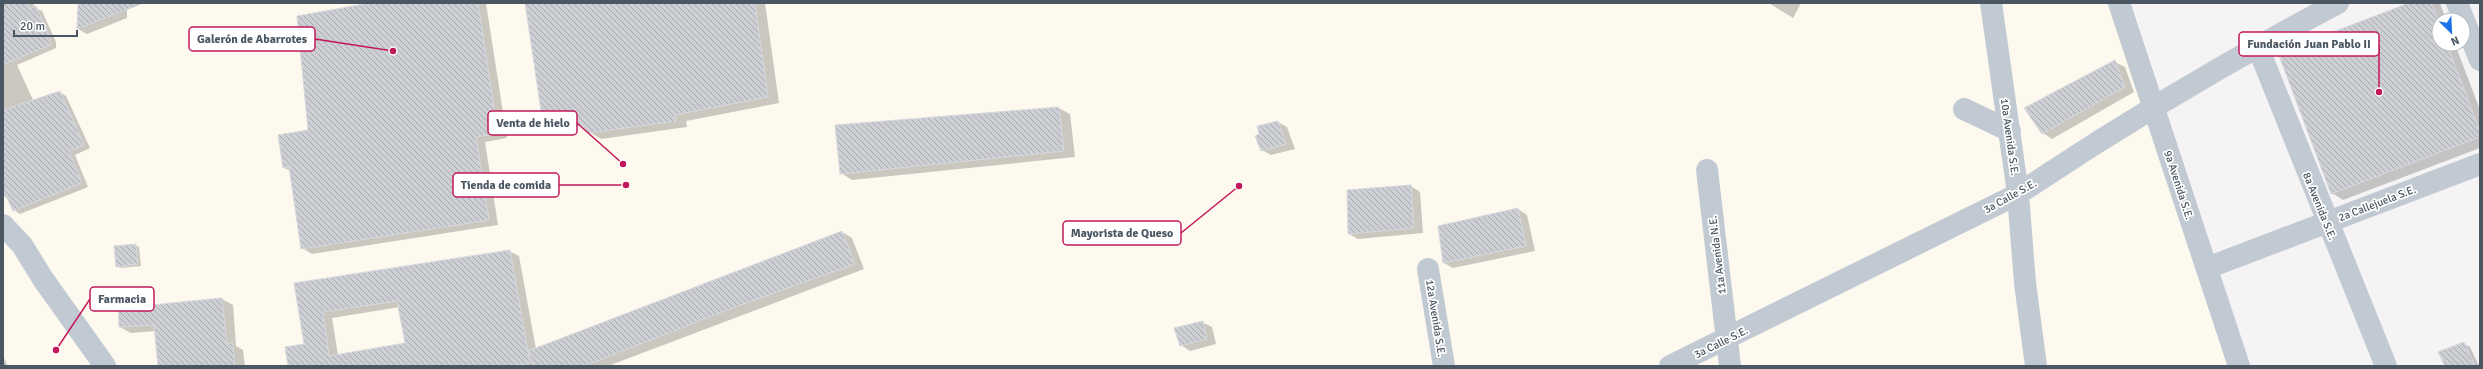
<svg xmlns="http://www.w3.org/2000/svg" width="2483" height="369" viewBox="0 0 2483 369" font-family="Signika,sans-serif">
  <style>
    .commercial { fill: #fdf9ef }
    .shadow { fill: #0003; fill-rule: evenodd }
    .building { fill: url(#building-back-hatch); stroke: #d7d9de; fill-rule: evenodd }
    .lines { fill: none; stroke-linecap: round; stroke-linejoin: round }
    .minor { stroke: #c1cad2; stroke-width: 22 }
    .labels { text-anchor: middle; stroke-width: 3.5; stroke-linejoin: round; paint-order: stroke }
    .street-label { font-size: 11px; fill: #4a5661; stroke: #fff }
    .leader { fill: none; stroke: #c2185b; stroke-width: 1.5 }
    .callout-dot { fill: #c2185b; stroke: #fff; stroke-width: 1.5 }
    .callout { fill: #fff; stroke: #c2185b; stroke-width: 1.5 }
    .callout-label { font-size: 12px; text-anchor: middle; font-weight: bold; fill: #4a5661 }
  </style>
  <defs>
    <pattern id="building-back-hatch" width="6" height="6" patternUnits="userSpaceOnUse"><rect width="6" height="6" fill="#cdcfd5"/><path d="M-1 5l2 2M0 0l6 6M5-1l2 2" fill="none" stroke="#a8abb0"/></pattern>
  </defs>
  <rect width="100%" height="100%" fill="#f5f3f3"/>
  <path class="commercial" d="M3,3H2119L2239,366H3Z"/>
  <path class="shadow" d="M3,3H33L35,8L42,11L56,42V48L17,65L34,102L60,92L66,96L90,148L75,155L88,187L20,214L14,210L10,201L3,195Z
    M78,3H127V18L87,34L78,29Z
    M376,3H486L507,138L485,142L498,225L312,254L302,248L290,171L283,167L309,131Z
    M526,3H765L779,103L686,121L687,127L601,139L589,132L583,125L555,130L544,124Z
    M1769,3H1801L1793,18Z
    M2412,3H2440L2446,20H2439V44H2455L2480,110V148L2343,200L2332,193Z
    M2115,62L2125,67L2134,92L2052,139L2043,133L2025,108Z
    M1059,108L1070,114L1075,157L852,180L841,173Z
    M1278,122L1287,127L1295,149L1271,155L1262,150Z
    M1411,186L1420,192L1423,233L1358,239L1349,234Z
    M1518,209L1527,215L1535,251L1453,268L1444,263Z
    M842,232L852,238L864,269L608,366H289L305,345L295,284L509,251L519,256L536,349ZM400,307L406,344L338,355L332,318Z
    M135,245L139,247L141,266L120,268L117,266Z
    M222,299L233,305L236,346L243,350L245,366H159L156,331L131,333L120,327L150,302L156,305Z
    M1202,322L1212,327L1216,344L1190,351L1181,345Z
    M2463,343L2470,347L2479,366H2446Z
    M3,356L8,366H3Z"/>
  <path class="building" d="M3,3H28L30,9L36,6L50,38V45L3,65Z
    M78,3H141V4L77,29Z
    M370,3H478L498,133L476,137L489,220L301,249L289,167L283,168L278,135L308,130L297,16Z
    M525,3H755L768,97L675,115L676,121L588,133L576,118L543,124Z
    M2409,3H2431L2439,23V44H2447L2480,132V137L2331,194L2278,53Z
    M2115,60L2125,87L2042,134L2024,108Z
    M60,91L84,145L69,151L82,183L13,211L3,189V110Z
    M1059,107L1064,151L840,174L835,125Z
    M1278,121L1286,144L1261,151L1255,136L1259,134L1257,126Z
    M1411,185L1414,228L1348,234L1347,190Z
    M1518,208L1526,246L1443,263L1438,226Z
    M842,231L855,264L738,306L584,366H534L528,351Z
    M136,244L138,264L116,267L114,246Z
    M510,250L530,363L515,366H288L285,347L304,344L294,283ZM397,301L405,343L329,356L323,312Z
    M222,298L227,344L233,343L235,366H158L154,325L119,327L118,304L151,301V305Z
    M1203,321L1207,339L1180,346L1174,328Z
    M2464,342L2475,366H2445L2438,352Z"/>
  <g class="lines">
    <path class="minor" d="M1991,3L2018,194L2025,283L2036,366
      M2119,3L2239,366
      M2457,3L2480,60
      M2257,45L2386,366
      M1964,109L2010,131
      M1707,170L1730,366
      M3,225L22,245L43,279L105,366
      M2207,268L2480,164
      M1428,269L1444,366
      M1670,366L2018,194C2121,125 2228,61 2338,3"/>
  </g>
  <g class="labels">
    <g class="street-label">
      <text transform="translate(2010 137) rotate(82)" y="4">10a Avenida S.E.</text>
      <text transform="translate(2179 185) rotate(72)" y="4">9a Avenida S.E.</text>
      <text transform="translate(2010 196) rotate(-29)" y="4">3a Calle S.E.</text>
      <text transform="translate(2377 203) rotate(-21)" y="4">2a Callejuela S.E.</text>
      <text transform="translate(2320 206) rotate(68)" y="4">8a Avenida S.E.</text>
      <text transform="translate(1717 255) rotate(-97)" y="4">11a Avenida N.E.</text>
      <text transform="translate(1436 318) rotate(81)" y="4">12a Avenida S.E.</text>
      <text transform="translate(1721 342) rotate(-26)" y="4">3a Calle S.E.</text>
    </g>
  </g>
  <path class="leader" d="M393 51L315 39M2379 92L2379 44M623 164L577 123M626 185L559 185M1239 186L1181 233M56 350L90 299"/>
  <g class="callout-dot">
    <circle cx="393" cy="51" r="4"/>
    <circle cx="2379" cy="92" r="4"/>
    <circle cx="623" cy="164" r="4"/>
    <circle cx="626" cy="185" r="4"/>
    <circle cx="1239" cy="186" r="4"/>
    <circle cx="56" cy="350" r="4"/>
  </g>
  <g class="callout">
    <rect x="189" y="27" width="126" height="24" rx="4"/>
    <rect x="2239" y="32" width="140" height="24" rx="4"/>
    <rect x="488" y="111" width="89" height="24" rx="4"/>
    <rect x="453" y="173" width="106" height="24" rx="4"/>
    <rect x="1063" y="221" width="118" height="24" rx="4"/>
    <rect x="90" y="287" width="64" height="24" rx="4"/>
  </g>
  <g class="callout-label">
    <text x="252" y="43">Galerón de Abarrotes</text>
    <text x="2309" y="48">Fundación Juan Pablo II</text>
    <text x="533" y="127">Venta de hielo</text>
    <text x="506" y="189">Tienda de comida</text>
    <text x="1122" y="237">Mayorista de Queso</text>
    <text x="122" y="303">Farmacia</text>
  </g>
  <rect width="2483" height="369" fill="none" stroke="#4a5661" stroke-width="8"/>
  <g transform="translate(2451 32) rotate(156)"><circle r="19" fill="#ffffff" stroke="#b7bbc0"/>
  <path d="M0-3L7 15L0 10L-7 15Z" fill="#1a73e8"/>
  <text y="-6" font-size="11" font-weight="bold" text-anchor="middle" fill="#4a5661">N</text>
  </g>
  <path d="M14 30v6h63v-6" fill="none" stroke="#4a5661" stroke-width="2"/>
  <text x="20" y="30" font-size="12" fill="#4a5661" stroke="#ffffff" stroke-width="3" paint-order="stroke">20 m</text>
</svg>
